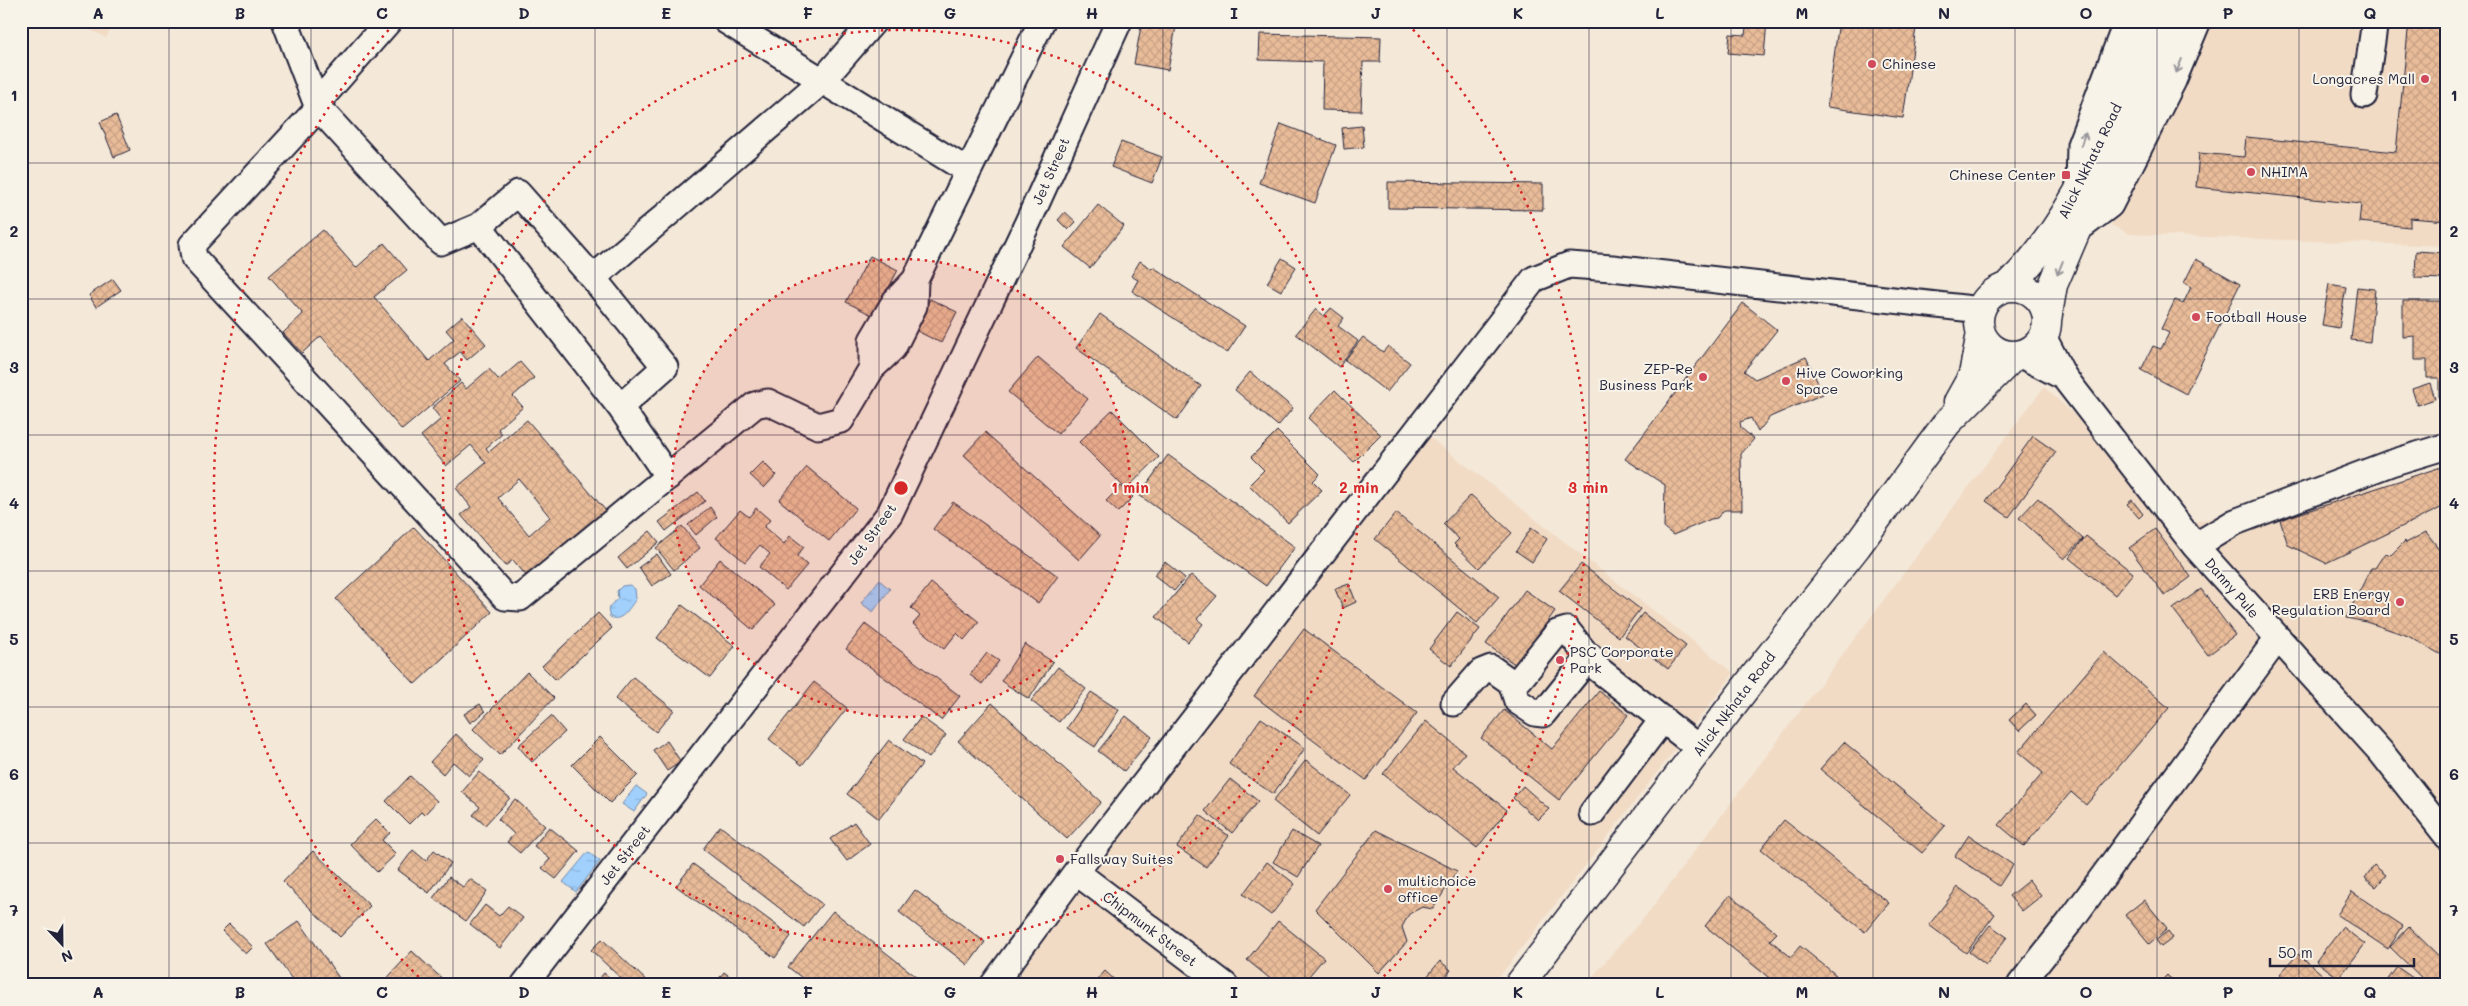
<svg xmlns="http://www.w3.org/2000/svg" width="2468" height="1006" viewBox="0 0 2468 1006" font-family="Mali,sans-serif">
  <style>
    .built { fill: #f1dbc5 }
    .water { fill: url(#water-ripples); stroke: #6e8aaf }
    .building { fill: url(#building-cross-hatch); stroke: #22223b; fill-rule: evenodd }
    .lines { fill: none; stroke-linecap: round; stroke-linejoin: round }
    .minor-casing { stroke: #22223b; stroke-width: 29 }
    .major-casing { stroke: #22223b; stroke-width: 31 }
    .minor { stroke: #f7f3e8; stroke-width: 25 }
    .major { stroke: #f7f3e8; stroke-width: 28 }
    .oneway { stroke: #97959a }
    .grid { fill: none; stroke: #22223b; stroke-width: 1; stroke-opacity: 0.55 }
    .ring { fill: none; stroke: #d62828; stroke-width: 2.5; stroke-dasharray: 2.5 5 }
    .poi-dot { fill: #d1495b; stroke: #f7f3e8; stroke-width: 2 }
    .labels { text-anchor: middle; stroke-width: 4; stroke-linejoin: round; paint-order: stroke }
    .poi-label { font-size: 14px; fill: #22223b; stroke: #f7f3e8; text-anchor: start }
    .street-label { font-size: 14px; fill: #22223b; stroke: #f7f3e8 }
    .centre { fill: #d62828; stroke: #f7f3e8; stroke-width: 2.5 }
    .ring-label { font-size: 15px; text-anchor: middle; font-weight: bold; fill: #d62828; stroke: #f7f3e8; stroke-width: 4; stroke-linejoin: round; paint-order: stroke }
    .neatline { fill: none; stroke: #22223b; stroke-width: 2 }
    .grid-label { font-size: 16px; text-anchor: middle; font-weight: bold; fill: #22223b }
  </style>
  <defs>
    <pattern id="water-ripples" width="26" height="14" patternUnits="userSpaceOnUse" patternTransform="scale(1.25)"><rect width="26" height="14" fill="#a1d0fd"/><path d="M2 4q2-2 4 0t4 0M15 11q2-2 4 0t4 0" fill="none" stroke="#8ab2da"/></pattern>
    <pattern id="building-cross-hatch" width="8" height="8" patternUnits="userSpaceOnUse" patternTransform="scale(1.25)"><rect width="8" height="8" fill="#e9bc99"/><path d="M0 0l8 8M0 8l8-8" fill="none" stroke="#c8a185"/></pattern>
  </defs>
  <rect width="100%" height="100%" fill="#f4e8d8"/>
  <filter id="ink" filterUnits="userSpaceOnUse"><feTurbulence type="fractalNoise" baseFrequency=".02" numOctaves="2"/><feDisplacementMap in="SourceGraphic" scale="10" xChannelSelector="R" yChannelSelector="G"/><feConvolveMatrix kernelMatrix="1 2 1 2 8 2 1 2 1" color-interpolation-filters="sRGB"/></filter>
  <g filter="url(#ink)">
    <path class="built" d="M74,21H115L106,38Z
      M2180,21H2447V246L2130,234L2111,225Z
      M2044,387L2192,522L2447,472V985H1585L1648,913Z
      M1419,429L1734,673L1493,985H1001Z"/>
    <path class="water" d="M879,580L890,589L873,612L861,603Z
      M630,585L635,589L636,599C629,608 622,623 610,617C605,605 612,606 618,598L617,591L622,586Z
      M636,786L647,794L634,812L622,804Z
      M588,852L600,861L576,892L563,882Z"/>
    <path class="building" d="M1142,21H1177L1168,70L1134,64Z
      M1337,21H1383V24Z
      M1747,21H1767L1764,56L1728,53L1730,34L1745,35Z
      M1839,21H1917L1903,118L1827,107Z
      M2409,21H2447V221L2410,218V227L2359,222L2361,204L2196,187L2199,153L2244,157L2246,137L2396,152Z
      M1260,34L1381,37L1380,62H1363L1361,111L1322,110L1323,62L1259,60Z
      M116,115L130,150L114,157L100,122Z
      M1281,124L1336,145L1315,203L1259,183Z
      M1362,126L1364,147L1344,149L1342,128Z
      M1121,142L1162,157L1152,183L1111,167Z
      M1388,182L1543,184V210L1388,208Z
      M1098,205L1124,226L1090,268L1064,247Z
      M1065,212L1076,222L1068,230L1058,220Z
      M323,230L356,268L384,243L407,270L374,297L429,361L454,339L446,330L462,316L486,344L467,360L460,352L445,364L460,381L402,430L321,336L302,353L283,333L303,314L269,276Z
      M2416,251L2447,253V279L2415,278Z
      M870,256L898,270L874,316L846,302Z
      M1282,258L1296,267L1281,291L1267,283Z
      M2196,259L2240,284L2186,394L2141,370L2153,346L2161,349L2169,333L2161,329L2175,300L2183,304L2191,287L2184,283Z
      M1140,261L1152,269L1153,267L1245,326L1227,353L1132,291L1138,280L1131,276Z
      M113,279L121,290L96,307L89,295Z
      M2329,284L2346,287L2339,328L2322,325Z
      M2357,287L2375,289L2370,342L2351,340Z
      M930,299L957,312L941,343L915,330Z
      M2403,301H2445L2447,399H2439V378H2427V360H2415V336L2403,337Z
      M1743,303L1777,330L1744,371L1755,379L1806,357L1823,394L1770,417L1758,432L1751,418L1740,422L1741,428L1754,439L1741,454L1742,510H1724L1717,518L1711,519L1673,535L1664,528L1665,485L1625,459Z
      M1331,308L1344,318L1338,326L1358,341L1339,367L1296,334L1316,309L1324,316Z
      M1100,314L1201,386L1177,420L1076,348Z
      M1363,337L1383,352L1388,346L1410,363L1387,392L1345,360Z
      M1038,357L1088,399L1058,434L1008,392Z
      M520,362L534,378L513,396L523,407L498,429L502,434L486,448L489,452L527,420L607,512L529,579L513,560L505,566L461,515L471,507L456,488L486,463L471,445L446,466L421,436L441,419L432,408L461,383L466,389L489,369L499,380ZM519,479L550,517L529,535L498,498Z
      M1250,372L1293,408L1278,426L1235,390Z
      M2430,383L2435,399L2417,405L2412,389Z
      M1335,390L1381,435L1354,462L1308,418Z
      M1112,410L1159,457L1126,489L1079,442Z
      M1277,431L1320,474L1313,481L1322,490L1288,523L1249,485L1264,470L1251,457Z
      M985,432L1100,536L1079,560L964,455Z
      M2033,436L2056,452L2009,517L1986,501Z
      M1168,455L1295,547L1266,586L1139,495Z
      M763,462L776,475L764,488L750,475Z
      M2447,465V505L2326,563L2288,545L2280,520Z
      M807,467L856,508L829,541L779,500Z
      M1121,486L1133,497L1118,512L1106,501Z
      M698,492L705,501L666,531L659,522Z
      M1471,495L1512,533L1479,568L1454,544L1459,539L1443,524Z
      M2038,498L2083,539L2064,559L2019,518Z
      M2132,500L2143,514L2139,518L2127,504Z
      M953,502L1058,576L1038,603L933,529Z
      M710,507L717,517L696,535L688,525Z
      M756,508L770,520L764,527L784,544L790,536L804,547L797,556L807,565L786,590L759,567L770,554L760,545L745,562L716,538L740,510L749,517Z
      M1396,513L1499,597L1477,623L1375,539Z
      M682,526L700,548L674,570L656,548Z
      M414,527L492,612L415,684L336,599Z
      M1531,528L1547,539L1532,562L1516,551Z
      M2155,529L2191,577L2165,596L2129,548Z
      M650,531L659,542L627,569L618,558Z
      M2426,532L2447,559V658L2408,636L2367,622L2346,618L2371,568H2375L2385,553L2391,555L2405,541L2406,543Z
      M2086,536L2133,573L2115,595L2069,558Z
      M657,554L671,574L652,586L639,567Z
      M720,559L775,605L753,630L699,585Z
      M1165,562L1185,578L1174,591L1154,575Z
      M1581,564L1640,609L1619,637L1559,591Z
      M1191,575L1217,596L1197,619L1203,624L1188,642L1156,617Z
      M931,583L979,622L964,640L957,633L944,649L913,624L920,616L911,608Z
      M1349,584L1356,602L1343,608L1335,589Z
      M2201,589L2235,635L2208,655L2173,609Z
      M1525,590L1555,611L1516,665L1486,644Z
      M682,605L735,646L710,678L657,638Z
      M1457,612L1480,629L1451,666L1429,649Z
      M598,613L612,628L556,680L542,666Z
      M1643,613L1686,646L1668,669L1625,636Z
      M865,624L960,696L941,720L846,649Z
      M1304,629L1417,713L1366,780L1254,696Z
      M1025,644L1053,662L1029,699L1001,681Z
      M2104,652L2169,708L2086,805L2071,792L2024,846L1999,825L2043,773L2018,752Z
      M987,653L999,661L982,684L970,675Z
      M1058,667L1086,689L1059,722L1031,701Z
      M527,672L554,698L500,755L473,729Z
      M633,677L674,710L656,732L615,699Z
      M814,682L847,708L802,765L769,739Z
      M1599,691L1628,715L1559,800L1481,738L1504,710L1552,749Z
      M1091,692L1119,710L1095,747L1067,728Z
      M992,703L1101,802L1067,839L958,741Z
      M480,704L485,712L470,723L464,714Z
      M2026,704L2036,715L2019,731L2009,720Z
      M551,716L565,732L532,762L518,746Z
      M1126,716L1152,737L1124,771L1098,751Z
      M921,717L946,735L929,758L904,739Z
      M1261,718L1305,748L1273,794L1229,764Z
      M1426,721L1465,753L1453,767L1507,810L1477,848L1383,774Z
      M456,734L484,760L469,776L453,762L443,774L430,762Z
      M600,737L638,775L610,803L572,765Z
      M889,740L922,764L879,819L847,794Z
      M667,741L681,762L667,771L653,750Z
      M1844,742L1945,826L1922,853L1820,769Z
      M1306,760L1350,795L1317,836L1273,801Z
      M479,772L510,798L485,825L473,815L480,807L462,792Z
      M410,776L437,801L424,815L421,812L409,824L386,801Z
      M1230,779L1258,801L1232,833L1205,811Z
      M1523,786L1549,809L1538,820L1513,798Z
      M515,799L545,826L520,853L507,842L514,834L498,819Z
      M1200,815L1229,836L1206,867L1177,847Z
      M376,819L390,833L382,840L396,854L377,872L350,844Z
      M1784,820L1889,903L1865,932L1761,849Z
      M854,822L870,844L847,861L830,839Z
      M720,826L822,904L804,927L703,849Z
      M549,827L579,851L556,879L542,868L550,859L534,846Z
      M1376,830L1457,871L1433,909L1422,907L1409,914L1402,927L1407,942L1379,973L1315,909Z
      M1292,831L1318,846L1298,877L1273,862Z
      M1969,835L2013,865L1999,886L1955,856Z
      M413,850L426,861L434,850L451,863L429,893L398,870Z
      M313,851L370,906L340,937L283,882Z
      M1267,862L1295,884L1271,915L1243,894Z
      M693,864L791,936L775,958L676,886Z
      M2374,865L2386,875L2376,887L2365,878Z
      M449,877L463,887L470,879L487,891L466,921L433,898Z
      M2029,880L2041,896L2022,911L2009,896Z
      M1958,887L1995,914L1966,953L1929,925Z
      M915,890L985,942L968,965L899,912Z
      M2352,892L2403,926L2388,949L2337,915Z
      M1730,895L1777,933L1770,940L1791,957L1800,946L1836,975L1828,985H1778L1705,926Z
      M2144,900L2167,928L2149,944L2125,915Z
      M485,905L499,916L508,906L523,918L500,948L470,924Z
      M833,911L927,985H811L788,967Z
      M299,921L344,985H296L267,944Z
      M1278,921L1324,958L1303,983L1296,977L1289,985H1278L1247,960Z
      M229,924L253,947L246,954L222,931Z
      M1990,925L2007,937L1986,965L1969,952Z
      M2342,927L2365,944L2339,978L2316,961Z
      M2409,927L2447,964V971L2434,985H2429L2390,947Z
      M2168,931L2173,938L2161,947L2156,940Z
      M602,939L651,985H628L591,950Z
      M412,951L449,985H381Z
      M2298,954L2335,985H2293L2280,974Z
      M1440,961L1451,970L1439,985H1420Z
      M2397,967L2420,983L2419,985H2384Z
      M1105,971L1120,985H1103L1097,980Z
      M724,972L741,985H714Z
      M604,973L618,985H594Z
      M2167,975L2177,985H2157Z
      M2281,978L2289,985H2275Z"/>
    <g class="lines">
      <defs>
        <path id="minor" d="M285,21L320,113
          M726,21L968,171
          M2364,95L2375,21
          M317,103L389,21
          M2079,187L2080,145L2127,21
          M518,193L593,278L665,367L620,407L479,226Z
          M479,226L441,242L326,116L320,113L312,115L192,245L194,258L505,597L520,598L755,405L768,402L818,426L841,420L872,368L893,348L914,306L915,280
          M2077,230L2110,205L2173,81L2198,21
          M593,278L822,81L874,21
          M2044,338L2064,377L2195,546L2381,752L2447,836
          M2021,355L2064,377
          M872,368V340L895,301L915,280L1042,21
          M620,407L668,477
          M2195,546L2235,522L2391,463L2447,446
          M1511,682L1517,701L1535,713L1543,714L1590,656
          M1454,703L1481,672L1491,668L1511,682L1520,679L1557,633L1567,630L1598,669L1700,749
          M1592,813L1663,719
          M1076,872L1225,985
          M524,985L890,513L1028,222L1119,21
          M993,985L1076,872L1534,279L1569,265L1612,268L1981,310
          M2020,985L2069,923L2277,639"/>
        <path id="major" d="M2008,286C2081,216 2115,114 2149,21
          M1979 321a34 34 0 1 1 68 0a34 34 0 1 1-68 0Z
          M2047,320L2053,285L2076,231L2116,160L2141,107L2173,21
          M1958,402L1973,375L1981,333
          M1519,985L1763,665L1857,546L1947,423L2014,356"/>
      </defs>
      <use href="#minor" class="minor-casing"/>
      <use href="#major" class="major-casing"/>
      <use href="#minor" class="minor"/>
      <use href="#major" class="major"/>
    </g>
    <defs><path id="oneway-shaft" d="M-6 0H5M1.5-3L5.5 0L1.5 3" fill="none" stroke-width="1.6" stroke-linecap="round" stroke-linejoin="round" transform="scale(1.25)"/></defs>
    <g class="oneway">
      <use href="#oneway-shaft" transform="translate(2179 66) rotate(112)"/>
      <use href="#oneway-shaft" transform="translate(2083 139) rotate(-72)"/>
      <use href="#oneway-shaft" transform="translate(2060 268) rotate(112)"/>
    </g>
  </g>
  <path class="grid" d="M169,21V985M311,21V985M453,21V985M595,21V985M737,21V985M879,21V985M1021,21V985M1163,21V985M1305,21V985M1447,21V985M1589,21V985M1731,21V985M1873,21V985M2015,21V985M2157,21V985M2299,21V985M21,163H2447M21,299H2447M21,435H2447M21,571H2447M21,707H2447M21,843H2447"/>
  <circle cx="901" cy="488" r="229" fill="#d62828" fill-opacity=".12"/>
  <g class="ring">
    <circle cx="901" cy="488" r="229"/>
    <circle cx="901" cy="488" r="458"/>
    <path d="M424 982A687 687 0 0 1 394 24M1408 24A687 687 0 0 1 1378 982"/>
  </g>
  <g class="poi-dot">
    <circle cx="1872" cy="64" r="5"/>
    <circle cx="2425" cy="79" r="5"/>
    <circle cx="2251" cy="172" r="5"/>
    <rect x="2061" y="170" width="10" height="10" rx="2.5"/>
    <circle cx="2196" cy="317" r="5"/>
    <circle cx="1703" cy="377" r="5"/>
    <circle cx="1786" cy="381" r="5"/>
    <circle cx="2400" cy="602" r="5"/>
    <circle cx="1560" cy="660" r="5"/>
    <circle cx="1060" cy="859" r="5"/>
    <circle cx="1388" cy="889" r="5"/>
  </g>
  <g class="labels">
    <g class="poi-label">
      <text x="1882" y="69">Chinese</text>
      <text x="2415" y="84" text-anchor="end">Longacres Mall</text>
      <text x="2261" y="177">NHIMA</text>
      <text x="2056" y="180" text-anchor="end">Chinese Center</text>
      <text x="2206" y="322">Football House</text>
      <text x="1693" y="374" text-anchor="end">ZEP-Re<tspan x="1693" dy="16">Business Park</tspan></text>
      <text x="1796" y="378">Hive Coworking<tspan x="1796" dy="16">Space</tspan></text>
      <text x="2390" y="599" text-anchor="end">ERB Energy<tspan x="2390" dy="16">Regulation Board</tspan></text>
      <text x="1570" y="657">PSC Corporate<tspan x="1570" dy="16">Park</tspan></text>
      <text x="1070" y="864">Fallsway Suites</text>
      <text x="1398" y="886">multichoice<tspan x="1398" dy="16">office</tspan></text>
    </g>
    <g class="street-label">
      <text transform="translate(2090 161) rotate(-64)" y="5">Alick Nkhata Road</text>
      <text transform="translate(1051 171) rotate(-66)" y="5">Jet Street</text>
      <text transform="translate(872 534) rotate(-54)" y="5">Jet Street</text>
      <text transform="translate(2232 588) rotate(49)" y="5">Danny Pule</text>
      <text transform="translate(1734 704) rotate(-53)" y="5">Alick Nkhata Road</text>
      <text transform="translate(625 855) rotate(-52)" y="5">Jet Street</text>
      <text transform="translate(1150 929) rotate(37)" y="5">Chipmunk Street</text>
    </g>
  </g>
  <circle cx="901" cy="488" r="8" class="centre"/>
  <g class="ring-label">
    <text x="1130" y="493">1 min</text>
    <text x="1359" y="493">2 min</text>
    <text x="1588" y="493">3 min</text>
  </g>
  <rect width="2468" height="1006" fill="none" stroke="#f7f3e8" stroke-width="55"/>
  <g transform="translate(62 944) rotate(158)" stroke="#f7f3e8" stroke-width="4" paint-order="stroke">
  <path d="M0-4L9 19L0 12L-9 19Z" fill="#22223b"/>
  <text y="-8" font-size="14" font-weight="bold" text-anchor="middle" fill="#22223b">N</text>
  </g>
  <path d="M2270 958v8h144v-8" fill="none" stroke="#22223b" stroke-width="2.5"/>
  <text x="2278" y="958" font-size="15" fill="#22223b" stroke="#f7f3e8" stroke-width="4" paint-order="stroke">50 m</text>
  <rect x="28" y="28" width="2412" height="950" class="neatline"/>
  <g class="grid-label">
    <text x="98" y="19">A</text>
    <text x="240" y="19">B</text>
    <text x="382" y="19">C</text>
    <text x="524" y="19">D</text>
    <text x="666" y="19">E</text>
    <text x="808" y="19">F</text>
    <text x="950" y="19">G</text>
    <text x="1092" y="19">H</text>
    <text x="1234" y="19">I</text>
    <text x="1376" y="19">J</text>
    <text x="1518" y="19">K</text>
    <text x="1660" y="19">L</text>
    <text x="1802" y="19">M</text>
    <text x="1944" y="19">N</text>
    <text x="2086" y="19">O</text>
    <text x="2228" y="19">P</text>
    <text x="2370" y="19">Q</text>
    <text x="14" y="101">1</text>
    <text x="2454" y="101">1</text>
    <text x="14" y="237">2</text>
    <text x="2454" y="237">2</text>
    <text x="14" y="373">3</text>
    <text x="2454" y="373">3</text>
    <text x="14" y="509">4</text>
    <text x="2454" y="509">4</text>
    <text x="14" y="645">5</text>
    <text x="2454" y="645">5</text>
    <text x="14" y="780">6</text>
    <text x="2454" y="780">6</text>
    <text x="14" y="916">7</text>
    <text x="2454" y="916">7</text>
    <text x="98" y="998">A</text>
    <text x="240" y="998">B</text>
    <text x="382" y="998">C</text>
    <text x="524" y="998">D</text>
    <text x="666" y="998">E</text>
    <text x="808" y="998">F</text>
    <text x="950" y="998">G</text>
    <text x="1092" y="998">H</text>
    <text x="1234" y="998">I</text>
    <text x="1376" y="998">J</text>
    <text x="1518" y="998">K</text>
    <text x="1660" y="998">L</text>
    <text x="1802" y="998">M</text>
    <text x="1944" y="998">N</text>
    <text x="2086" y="998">O</text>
    <text x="2228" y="998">P</text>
    <text x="2370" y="998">Q</text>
  </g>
</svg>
